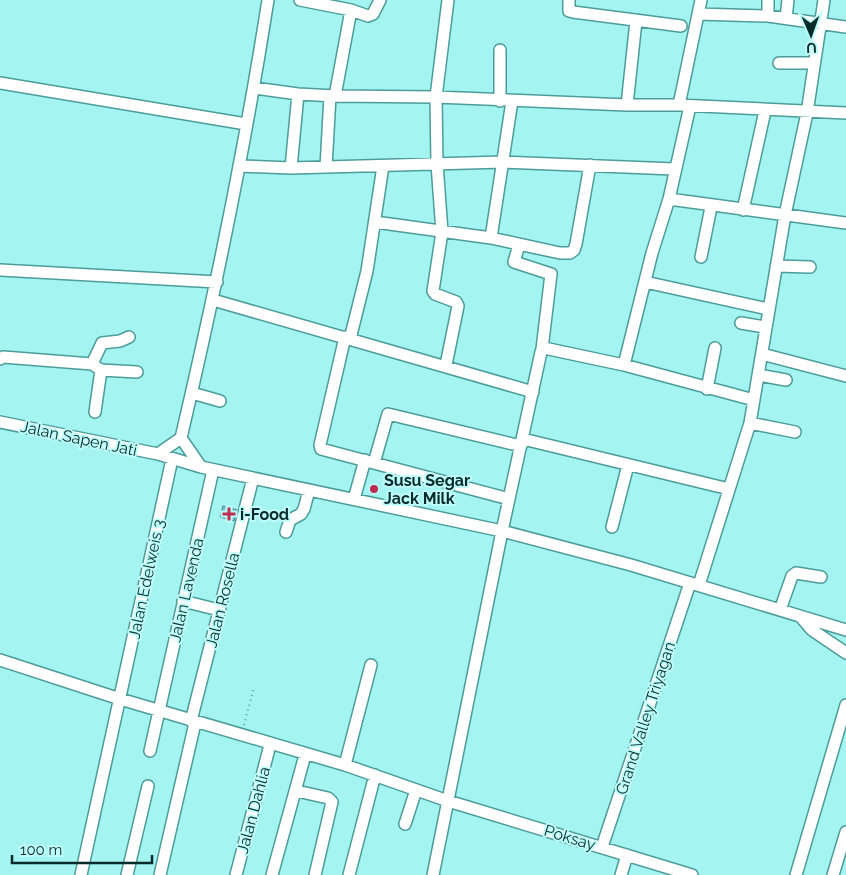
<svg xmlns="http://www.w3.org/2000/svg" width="846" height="875" viewBox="0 0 846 875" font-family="Raleway,sans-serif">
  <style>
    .building { fill: #77c3d3; stroke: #378594 }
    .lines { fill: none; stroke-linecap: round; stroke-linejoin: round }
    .minor-casing { stroke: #4c9c9a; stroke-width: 14 }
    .path { stroke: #609d9a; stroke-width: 2; stroke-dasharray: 1 4; stroke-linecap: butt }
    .minor { stroke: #fff; stroke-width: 11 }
    .poi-dot { fill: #bd2d50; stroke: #bffffb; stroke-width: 2 }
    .labels { text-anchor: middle; stroke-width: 4; stroke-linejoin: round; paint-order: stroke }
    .street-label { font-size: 16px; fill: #072b2a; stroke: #bffffb }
    .poi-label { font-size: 16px; font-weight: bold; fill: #072b2a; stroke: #bffffb; text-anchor: start }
  </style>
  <rect width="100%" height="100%" fill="#a4f4f1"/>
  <path class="building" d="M223,506L237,510L234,521L220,517Z"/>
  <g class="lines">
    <defs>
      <path id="minor" d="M300,0L351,10L368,16L373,14L380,0
        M569,0V11L573,12L681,26
        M698,14L768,16L846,27
        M768,16V0
        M786,18L788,0
        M500,50V101
        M779,63H813
        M0,83L246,124
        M254,88L298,94L335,96L436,97L627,105H679L846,113
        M335,96L351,10
        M627,105L636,21
        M679,105L701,0
        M240,166L291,168L503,162L674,169
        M326,167L330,96
        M291,168L298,94
        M669,199L846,223
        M743,210L765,111
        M375,222L491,238L560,253H570L574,250L576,244L590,165
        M491,238L512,101
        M519,245L514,262L551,274L542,349
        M701,257L711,207
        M776,266L810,267
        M0,270L217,282
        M645,282L768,309
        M213,300L533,392
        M741,323L765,327
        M345,337L320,445L321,449L509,499
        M350,339L367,271L383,166
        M762,354L846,376
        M0,359L3,357L92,364L101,370L137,372
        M92,364L102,343L120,341L129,337
        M446,365L458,306L456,302L435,294L433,291L442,232L437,164L436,97L448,0
        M624,365L652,253L669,199L690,106
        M759,375L786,380
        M707,389L715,348
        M192,393L220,401
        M754,400L624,365L544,348L541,352L502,531L631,565L846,630
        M95,412L101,370
        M0,422L158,454L201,467L502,531L433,875
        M750,423L795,432
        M181,438L201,467
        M523,439L729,489
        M158,454L181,438C215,293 245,147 268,0
        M374,463L388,414L521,446
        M354,499L365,460
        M612,527L628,465
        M286,532L290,520L301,514L304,509L309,490
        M699,585L750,423L785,215L807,113L824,0
        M183,601L219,610
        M780,610L792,576L796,573L821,577
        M800,616L812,630L846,653
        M0,660L120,699L345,765L448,801L692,875
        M191,721L253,478
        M150,751L213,470
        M345,765L371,665
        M297,791L328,798L332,802L315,875
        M405,824L416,790
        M602,847L688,589
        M81,875L172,459
        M127,875L148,786
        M160,875L195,723
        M236,875L270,745
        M272,875L305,755
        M349,875L375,775
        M621,875L627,855
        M796,875L846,705
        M833,875L846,832"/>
    </defs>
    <use href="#minor" class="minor-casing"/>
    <path class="path" d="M244,725L254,687"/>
    <use href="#minor" class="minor"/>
  </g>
  <g class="poi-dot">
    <circle cx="374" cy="489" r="5"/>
    <path d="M226.5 506.5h5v5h5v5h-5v5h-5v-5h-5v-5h5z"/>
  </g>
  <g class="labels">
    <g class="street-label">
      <text transform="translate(79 438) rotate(12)" y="6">Jalan Sapen Jati</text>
      <text transform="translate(146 579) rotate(-78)" y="6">Jalan Edelweis 3</text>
      <text transform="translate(186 590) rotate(-77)" y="6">Jalan Lavenda</text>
      <text transform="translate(222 600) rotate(-76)" y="6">Jalan Rosella</text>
      <text transform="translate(645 718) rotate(-72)" y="6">Grand Valley Triyagan</text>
      <text transform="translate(253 810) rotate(-75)" y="6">Jalan Dahlia</text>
      <text transform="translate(570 837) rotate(17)" y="6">Poksay</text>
    </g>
    <g class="poi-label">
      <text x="384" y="486">Susu Segar<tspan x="384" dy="18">Jack Milk</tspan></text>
      <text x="240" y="520">i-Food</text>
    </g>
  </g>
  <g transform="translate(811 35) rotate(178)" stroke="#bffffb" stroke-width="4" paint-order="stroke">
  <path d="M0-4L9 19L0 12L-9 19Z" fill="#072b2a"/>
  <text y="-8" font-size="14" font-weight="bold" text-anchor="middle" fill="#072b2a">U</text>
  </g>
  <path d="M12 855v8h140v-8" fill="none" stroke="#072b2a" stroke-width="2.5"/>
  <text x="20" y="855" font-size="15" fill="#072b2a" stroke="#bffffb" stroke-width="4" paint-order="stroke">100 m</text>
</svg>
